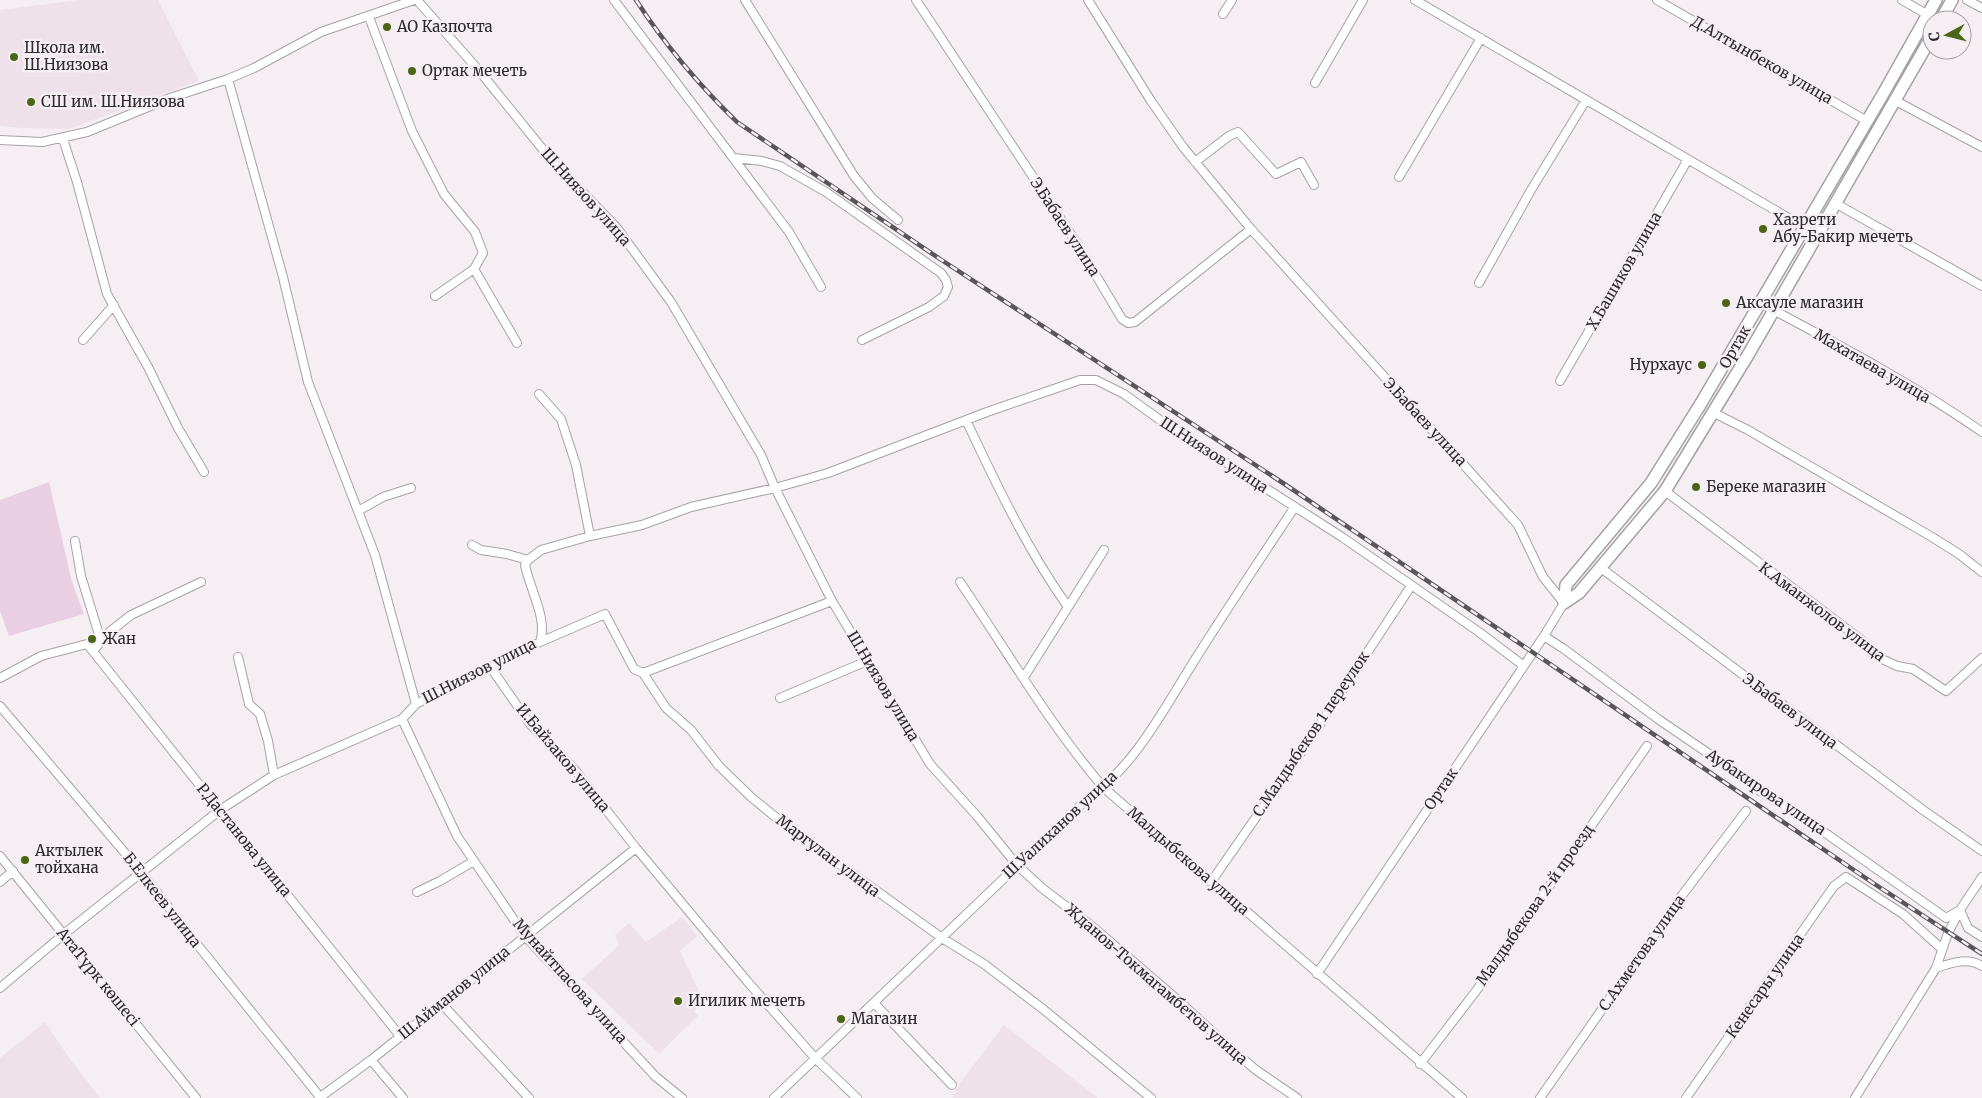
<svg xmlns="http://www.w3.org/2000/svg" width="1982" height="1098" viewBox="0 0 1982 1098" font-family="Merriweather,serif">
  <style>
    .built { fill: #eee1ea }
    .green { fill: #e9cfe1 }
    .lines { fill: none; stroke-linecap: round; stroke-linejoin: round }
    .street-casing { stroke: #a7a1a5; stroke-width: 10 }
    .secondary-casing { stroke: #a7a1a5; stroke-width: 14 }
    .street { stroke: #fff; stroke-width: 8 }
    .secondary { stroke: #fff; stroke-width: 11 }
    .rail-casing { stroke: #595657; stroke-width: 4.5 }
    .rail { stroke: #f5eff3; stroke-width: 2.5; stroke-dasharray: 8; stroke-linecap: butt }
    .poi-dot { fill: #4b6617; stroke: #f5eff3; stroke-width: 2 }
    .labels { text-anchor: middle; stroke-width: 5; stroke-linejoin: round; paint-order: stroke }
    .poi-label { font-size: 15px; fill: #2c2a2b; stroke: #f5eff3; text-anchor: start }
    .street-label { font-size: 15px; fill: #2c2a2b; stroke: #f5eff3 }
  </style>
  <rect width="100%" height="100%" fill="#f5eff3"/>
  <path class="built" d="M79,0H158L199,81L69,129L22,128L0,126V10Z
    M682,917L697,936L680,951L704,1002L694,1011L698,1016L659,1054L582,979L619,945L615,935L629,923L646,942Z
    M45,1022L70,1059L100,1098H0V1058Z
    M1004,1025L1066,1073L1098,1098H952L960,1083Z"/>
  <path class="green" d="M49,482L72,582L84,614L9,636L0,611V500Z"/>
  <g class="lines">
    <defs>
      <path id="street" d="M614,0L789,232L821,287
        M745,0L854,176L872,198L898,220
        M916,0L1076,242L1122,319L1128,323L1135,322L1251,229
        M1088,0L1151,101L1183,147L1251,229L1518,525L1543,577L1564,603L1544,636L1317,974
        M1415,0L1804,227
        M1657,0L1867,121
        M1902,0L1928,15
        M1967,0L1982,8
        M1223,14L1232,0
        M369,17L412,131L444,194L475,232L483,253L474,269L517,343
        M228,79L283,277L308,382L375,555L416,704L540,642C548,619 530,590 525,565L528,560L541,550L590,536L642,525L691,507L775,488L761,455L671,302L617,228L549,157L481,73L417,0
        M1315,83L1363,0
        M1896,101L1982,147
        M63,139L77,182L107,294L148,367L178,428L204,472
        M0,140L42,142L87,132L170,98L228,79L254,68L321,32L414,0
        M734,158L762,161L780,166L826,192L941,273L946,280L948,287L944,296L929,307L862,340
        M1195,162L1229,136L1238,132L1276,174L1301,162L1314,185
        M1399,177L1481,38
        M1835,203L1982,286
        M1479,283L1531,190L1586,100
        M435,296L474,269
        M1760,303C1835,343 1912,383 1982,432
        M83,340L114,305
        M1560,381L1687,161
        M539,394L561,419L576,465L590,536
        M1714,413L1748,430L1932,537L1959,554L1982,572
        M966,420C996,484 1027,549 1068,607
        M1665,491L1860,639L1882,659L1897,666L1913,669L1946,691L1982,658
        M358,511L383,497L411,488
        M75,541L81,576L101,641
        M472,545L481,550L507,554L528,560
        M1601,568L1923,810L1982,851
        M960,582C1007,651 1049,724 1104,788L1462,1098
        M1544,636L1564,649L1658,719L1718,760L1760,791L1814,825L1946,918L1960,910L1968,928L1982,937
        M540,642L605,614L634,669L643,673L666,708L691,730L719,766L751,797L784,824L942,938L984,964L1043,1009L1151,1098
        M93,651L107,634L131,615L201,582
        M238,657L249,704L260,714L268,741L274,775
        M491,668L530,724L575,770L636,848L747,981L815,1058L857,1098
        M643,673L832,601
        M1024,677L1104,550
        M0,678L41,656L87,644L400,1036
        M780,698L867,661
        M0,706L142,873L196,943L320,1097
        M402,719L457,836L525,936L656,1077L682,1098
        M0,856L196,1098
        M0,882L13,871
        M1211,882L1311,738L1411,586
        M417,892L440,881L474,861
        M1936,968C1951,963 1967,957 1982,966
        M0,988L64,934L220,810L274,775L402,719L416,704
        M441,1003L529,1098
        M874,1003L952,1085
        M371,1060L403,1098
        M1420,1064L1476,991L1647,746
        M319,1098L371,1060L636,848
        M774,1098L1088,798C1135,767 1166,705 1196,658C1228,607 1261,558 1294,508
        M1297,1098L1256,1070L1229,1047L1179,1001L1093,927L1042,888L1017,865L977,816L930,764L832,601L775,488L828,473L987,412L1080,380H1096L1124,394L1167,425L1342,537L1479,632L1524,666
        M1540,1098L1680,898L1746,811
        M1686,1098L1834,886L1846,877L1903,914L1942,949
        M1855,1098L1936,968L1948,933L1960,910L1982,877"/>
      <path id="secondary" d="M1941,20L1952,0
        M1564,603L1566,585L1651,483L1700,405L1883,94L1936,0
        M1564,603L1579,593L1665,491L1748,355L1932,36"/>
    </defs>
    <use href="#street" class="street-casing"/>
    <use href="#secondary" class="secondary-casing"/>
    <use href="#street" class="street"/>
    <use href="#secondary" class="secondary"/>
    <defs>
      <path id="rail" d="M636,0C665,45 699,85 737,122L940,259L1286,485L1873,883L1982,954"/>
    </defs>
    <use href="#rail" class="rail-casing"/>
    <use href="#rail" class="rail"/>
  </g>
  <g class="poi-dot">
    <circle cx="387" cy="27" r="5"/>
    <circle cx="14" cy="57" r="5"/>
    <circle cx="412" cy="71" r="5"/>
    <circle cx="31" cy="102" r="5"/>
    <circle cx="1763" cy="229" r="5"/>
    <circle cx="1726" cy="303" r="5"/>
    <circle cx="1702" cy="365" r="5"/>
    <circle cx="1696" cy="487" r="5"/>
    <circle cx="92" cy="639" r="5"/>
    <circle cx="25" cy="860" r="5"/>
    <circle cx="678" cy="1001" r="5"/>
    <circle cx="841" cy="1019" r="5"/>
  </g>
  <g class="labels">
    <g class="poi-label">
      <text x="397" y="32">АО Казпочта</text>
      <text x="24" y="53">Школа им.<tspan x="24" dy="17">Ш.Ниязова</tspan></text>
      <text x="422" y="76">Ортак мечеть</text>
      <text x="41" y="107">СШ им. Ш.Ниязова</text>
      <text x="1773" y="225">Хазрети<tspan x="1773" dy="17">Абу-Бакир мечеть</tspan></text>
      <text x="1736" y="308">Аксауле магазин</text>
      <text x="1692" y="370" text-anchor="end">Нурхаус</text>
      <text x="1706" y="492">Береке магазин</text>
      <text x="102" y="644">Жан</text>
      <text x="35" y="856">Актылек<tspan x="35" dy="17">тойхана</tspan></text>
      <text x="688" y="1006">Игилик мечеть</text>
      <text x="851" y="1024">Магазин</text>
    </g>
    <g class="street-label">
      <text transform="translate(1762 60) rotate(30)" y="5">Д.Алтынбеков улица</text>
      <text transform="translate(586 197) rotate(48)" y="5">Ш.Ниязов улица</text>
      <text transform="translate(1065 227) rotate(57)" y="5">Э.Бабаев улица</text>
      <text transform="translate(1624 271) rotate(-60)" y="5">Х.Башиков улица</text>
      <text transform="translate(1735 347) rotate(-60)" y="5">Ортак</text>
      <text transform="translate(1872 366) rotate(30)" y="5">Махатаева улица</text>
      <text transform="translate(1425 422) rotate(47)" y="5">Э.Бабаев улица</text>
      <text transform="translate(1214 455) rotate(33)" y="5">Ш.Ниязов улица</text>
      <text transform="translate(1822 612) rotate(37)" y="5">К.Аманжолов улица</text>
      <text transform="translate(479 671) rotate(-27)" y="5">Ш.Ниязов улица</text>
      <text transform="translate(883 686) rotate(59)" y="5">Ш.Ниязов улица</text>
      <text transform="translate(1790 711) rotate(37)" y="5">Э.Бабаев улица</text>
      <text transform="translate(1311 734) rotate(-56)" y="5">С.Малдыбеков 1 переулок</text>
      <text transform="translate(563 758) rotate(50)" y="5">И.Байзаков улица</text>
      <text transform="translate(1441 789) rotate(-56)" y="5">Ортак</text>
      <text transform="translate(1766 792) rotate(34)" y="5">Аубакирова улица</text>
      <text transform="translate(1060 825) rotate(-43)" y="5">Ш.Уалиханов улица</text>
      <text transform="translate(244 840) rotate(51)" y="5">Р.Дастанова улица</text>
      <text transform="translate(828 856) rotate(37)" y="5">Маргулан улица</text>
      <text transform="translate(1188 861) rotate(41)" y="5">Малдыбекова улица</text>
      <text transform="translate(162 900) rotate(52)" y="5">Б.Елкеев улица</text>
      <text transform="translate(1535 905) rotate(-55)" y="5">Малдыбекова 2-й проезд</text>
      <text transform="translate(1642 953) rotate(-55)" y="5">С.Ахметова улица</text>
      <text transform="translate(98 977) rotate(51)" y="5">АтаТүрк көшесі</text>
      <text transform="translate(570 981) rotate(48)" y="5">Мунайтпасова улица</text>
      <text transform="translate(1156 984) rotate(41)" y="5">Жданов-Токмагамбетов улица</text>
      <text transform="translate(1765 986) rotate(-55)" y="5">Кенесары улица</text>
      <text transform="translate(454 993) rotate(-39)" y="5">Ш.Айманов улица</text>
    </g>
  </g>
  <g transform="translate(1947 35) rotate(263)"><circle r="24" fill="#f5eff3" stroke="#a5a0a3"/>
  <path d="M0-4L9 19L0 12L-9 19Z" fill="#4b6617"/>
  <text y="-8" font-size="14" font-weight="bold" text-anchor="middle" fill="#2c2a2b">С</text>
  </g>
</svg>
